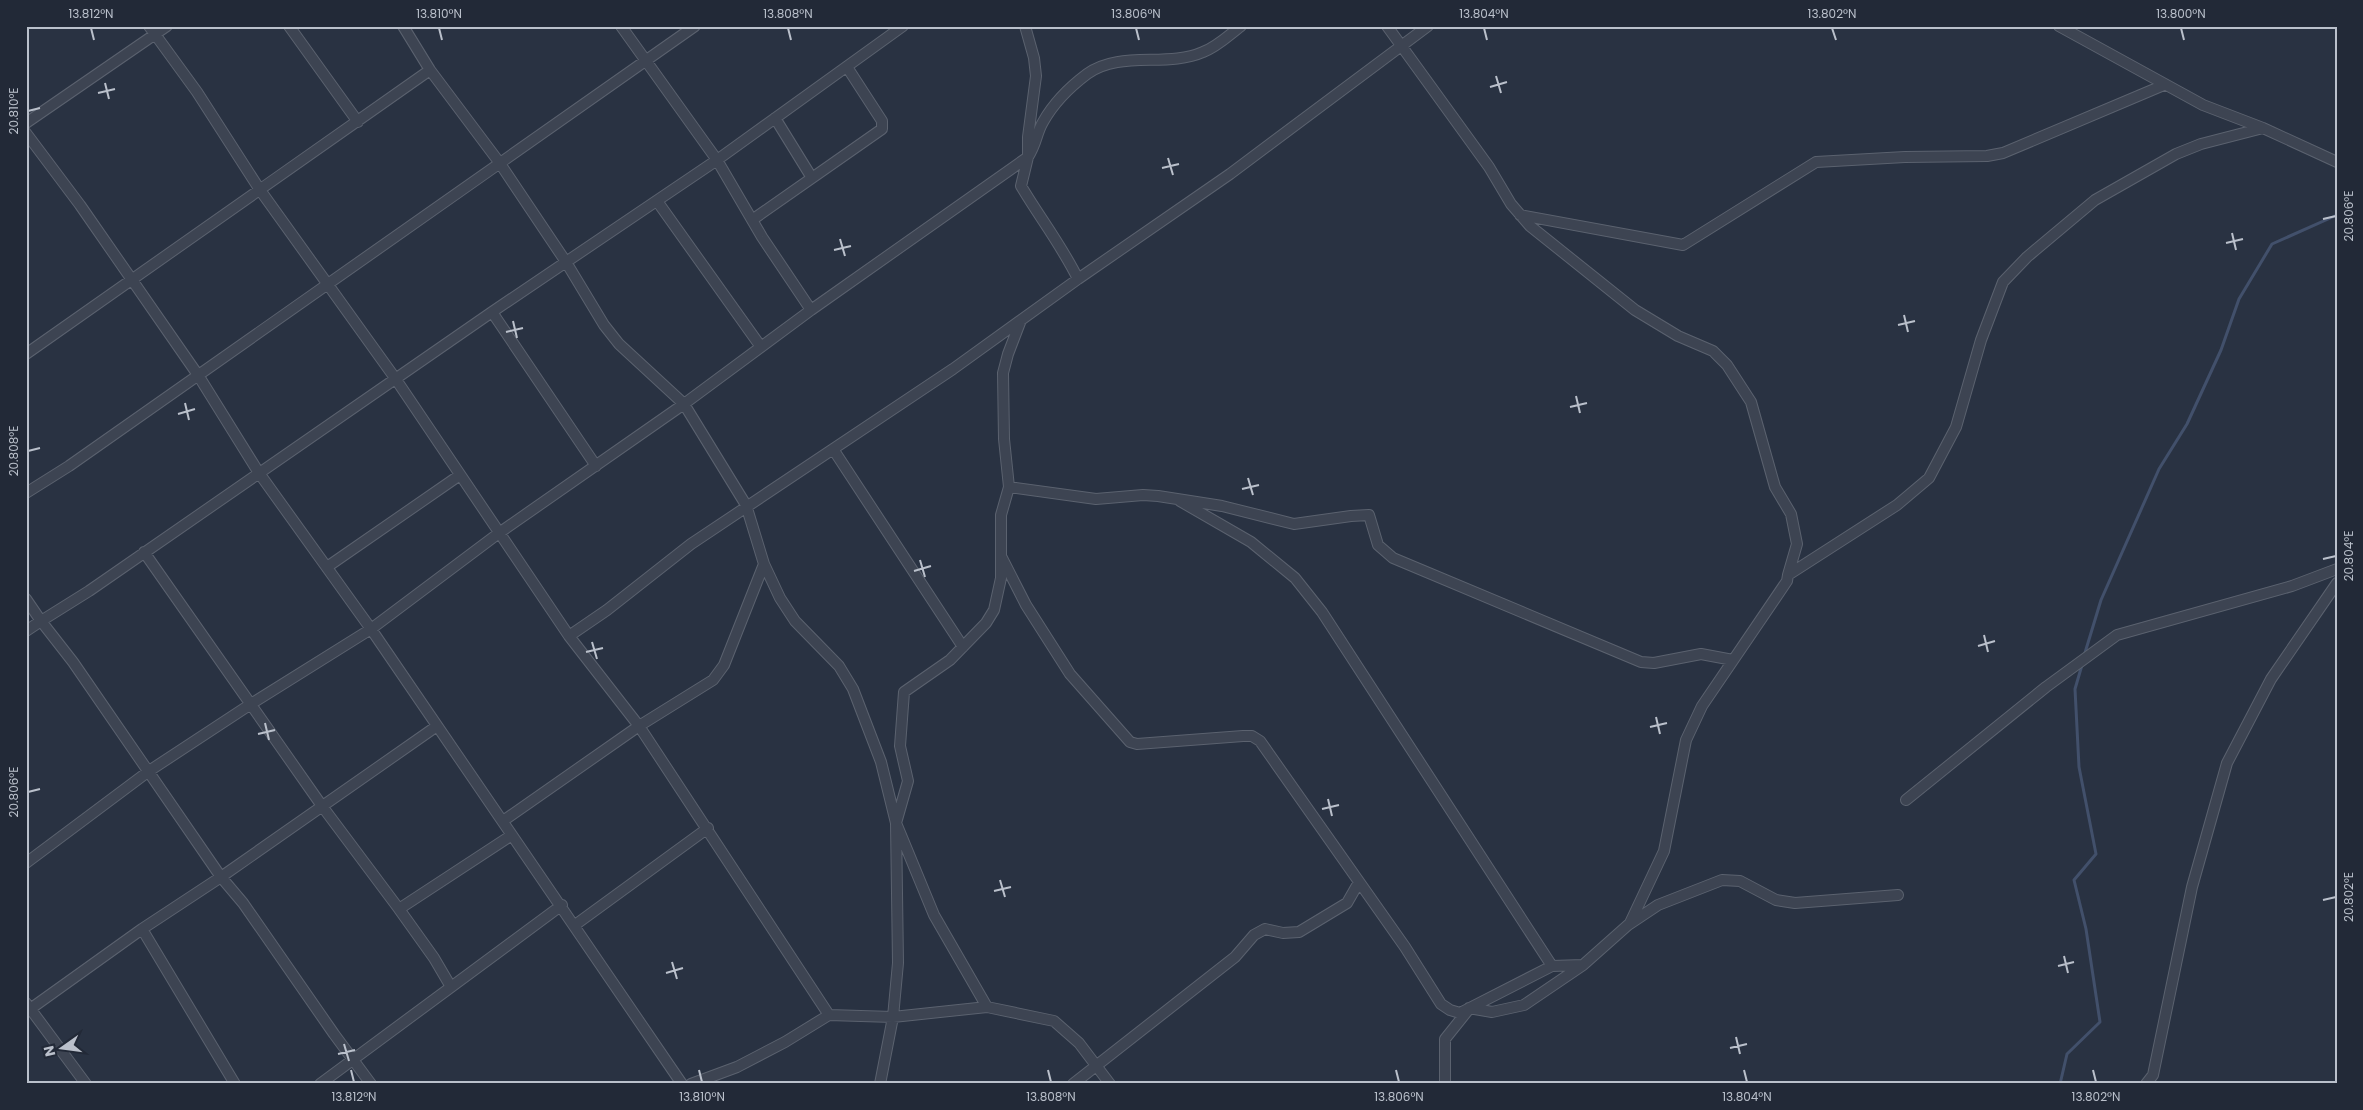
<svg xmlns="http://www.w3.org/2000/svg" width="2363" height="1110" viewBox="0 0 2363 1110" font-family="Poppins,sans-serif">
  <style>
    .lines { fill: none; stroke-linecap: round; stroke-linejoin: round }
    .stream { stroke: #42506b; stroke-width: 3 }
    .minor-casing { stroke: #5b626f; stroke-width: 12 }
    .minor { stroke: #3d4452; stroke-width: 10 }
    .ticks { fill: none; stroke: #bac0cb; stroke-width: 2 }
    .neatline { fill: none; stroke: #bac0cb; stroke-width: 2 }
    .ticks-label { font-size: 12px; text-anchor: middle; fill: #bac0cb }
  </style>
  <rect width="100%" height="100%" fill="#293242"/>
  <g class="lines">
    <path class="stream" d="M2084,656L2101,600L2159,469L2187,424L2221,350L2239,299L2272,244L2337,215
      M2060,1084L2067,1054L2100,1022L2086,929L2074,880L2096,854L2079,767L2075,689L2082,665"/>
    <defs>
      <path id="minor" d="M149,26L197,92L260,190L395,378L569,636L639,726L713,680L724,665L764,564
        M289,26L358,122
        M403,26L430,70L499,162L566,262L604,325L619,344L684,404L746,505L764,564L780,598L795,621L839,666L853,689L881,762L896,823L934,915L987,1007
        M621,26L717,160L762,237L811,310L1028,157C1037,143 1036,134 1043,122C1053,104 1071,86 1087,74C1120,50 1167,68 1203,52C1217,47 1229,35 1241,26
        M1387,26L1489,167L1511,204L1530,226L1635,310L1678,336L1713,351L1727,365L1751,402L1775,487L1791,514L1797,544L1788,575
        M2059,26L2203,105L2263,128L2337,162
        M775,118L812,178
        M26,123L167,26
        M26,133L80,205L198,375L259,473L371,629L682,1084
        M657,201L761,347
        M1520,215L1683,245L1816,162L1905,157L1987,156L2003,153L2164,85
        M752,220L882,129V121L847,67
        M1078,279L1230,174L1428,26
        M492,312L596,466
        M26,354L430,70
        M833,449L963,647
        M1009,487L1096,499L1143,495L1158,496L1222,506L1294,524L1351,516L1369,515L1378,545L1393,558L1641,662L1654,663L1701,654L1733,660
        M26,493L69,466L695,26
        M1180,501L1251,542L1295,578L1322,612L1552,966
        M144,552L322,806L399,909
        M1002,558L1026,605L1070,674L1130,742L1137,744L1243,736H1252L1260,741L1405,947L1441,1004L1450,1010L1460,1013L1552,966L1583,965L1628,925L1658,905L1722,880L1740,881L1776,900L1795,903L1898,895
        M327,567L460,475
        M26,599L41,621L26,631
        M569,636L607,610L691,544L953,369L1078,279C1062,246 1040,218 1021,186L1028,157V137L1036,76L1034,58L1025,26
        M1906,800L2046,687L2117,635L2292,586L2337,569
        M503,821L639,726L829,1015
        M26,863L149,771L251,704L371,629L499,533L684,404L811,310
        M1630,923L1664,851L1686,740L1702,706L1787,581L1788,575L1897,505L1929,478L1956,427L1981,340L2003,282L2027,257L2095,200L2176,154L2201,144L2263,128
        M575,925L708,828
        M142,929L235,1084
        M451,987L434,958L399,909L512,835
        M26,1003L86,1084
        M1469,1008L1492,1012L1524,1005L1583,965
        M26,1012L142,929L221,877L437,726
        M320,1084L562,905
        M371,1084L334,1034L243,903L221,877L73,662L41,621L89,591L492,312L717,160L903,26
        M691,1084L737,1067L785,1042L829,1015L893,1017L987,1007L1054,1021L1079,1043L1110,1084
        M880,1084L893,1017L898,963L896,823L908,781L900,746L904,692L950,660L986,623L994,610L1001,578V515L1009,487L1004,439L1003,373L1008,354L1021,320
        M1073,1084L1235,957L1254,935L1265,929L1283,933L1299,932L1347,903L1359,882
        M1445,1084V1039L1469,1009
        M2146,1084L2153,1075L2192,887L2227,763L2271,679L2337,583"/>
    </defs>
    <use href="#minor" class="minor-casing"/>
    <use href="#minor" class="minor"/>
  </g>
  <path class="ticks" d="M91,28L94,40M439,28L442,40M788,28L791,40M1136,28L1139,40M1484,28L1487,40M1832,28L1836,40M2181,28L2184,40M1496,76L1501,93M105,83L109,99M1490,87L1507,82M98,93L115,89M28,111L40,108M1168,158L1173,175M1162,168L1179,164M2323,219L2336,216M2232,233L2236,250M840,239L845,256M2226,243L2243,239M834,250L851,246M1904,315L1908,332M513,321L517,338M1898,325L1915,321M506,332L523,328M1576,396L1580,413M185,403L189,420M1570,407L1587,403M178,414L195,409M28,451L40,448M1248,478L1253,495M1242,489L1259,485M2323,559L2336,556M920,560L925,577M914,571L931,566M1984,635L1988,652M592,642L597,659M1978,646L1995,641M586,652L603,648M1656,717L1660,734M265,723L269,740M1650,727L1667,723M258,734L275,730M28,792L40,789M1328,799L1332,816M1322,809L1339,805M1000,880L1005,897M994,891L1011,887M2323,900L2336,897M2064,956L2068,973M672,962L677,979M2058,966L2074,962M666,973L683,968M1736,1037L1740,1054M344,1044L349,1061M1730,1048L1747,1044M338,1054L355,1050M351,1070L354,1082M699,1070L702,1082M1048,1070L1051,1082M1396,1070L1399,1082M1744,1070L1747,1082M2093,1070L2096,1082"/>
  <rect width="2363" height="1110" fill="none" stroke="#222937" stroke-width="55"/>
  <g transform="translate(62 1048) rotate(256)" stroke="#222937" stroke-width="4" paint-order="stroke">
  <path d="M0-4L9 19L0 12L-9 19Z" fill="#bac0cb"/>
  <text y="-8" font-size="14" font-weight="bold" text-anchor="middle" fill="#bac0cb">N</text>
  </g>
  <rect x="28" y="28" width="2308" height="1054" class="neatline"/>
  <g class="ticks-label">
    <text x="91" y="18">13.812°N</text>
    <text x="439" y="18">13.810°N</text>
    <text x="788" y="18">13.808°N</text>
    <text x="1136" y="18">13.806°N</text>
    <text x="1484" y="18">13.804°N</text>
    <text x="1832" y="18">13.802°N</text>
    <text x="2181" y="18">13.800°N</text>
    <text transform="translate(14 111) rotate(-90)" y="4">20.810°E</text>
    <text transform="translate(2349 216) rotate(-90)" y="4">20.806°E</text>
    <text transform="translate(14 451) rotate(-90)" y="4">20.808°E</text>
    <text transform="translate(2349 556) rotate(-90)" y="4">20.804°E</text>
    <text transform="translate(14 792) rotate(-90)" y="4">20.806°E</text>
    <text transform="translate(2349 897) rotate(-90)" y="4">20.802°E</text>
    <text x="354" y="1101">13.812°N</text>
    <text x="702" y="1101">13.810°N</text>
    <text x="1051" y="1101">13.808°N</text>
    <text x="1399" y="1101">13.806°N</text>
    <text x="1747" y="1101">13.804°N</text>
    <text x="2096" y="1101">13.802°N</text>
  </g>
</svg>
